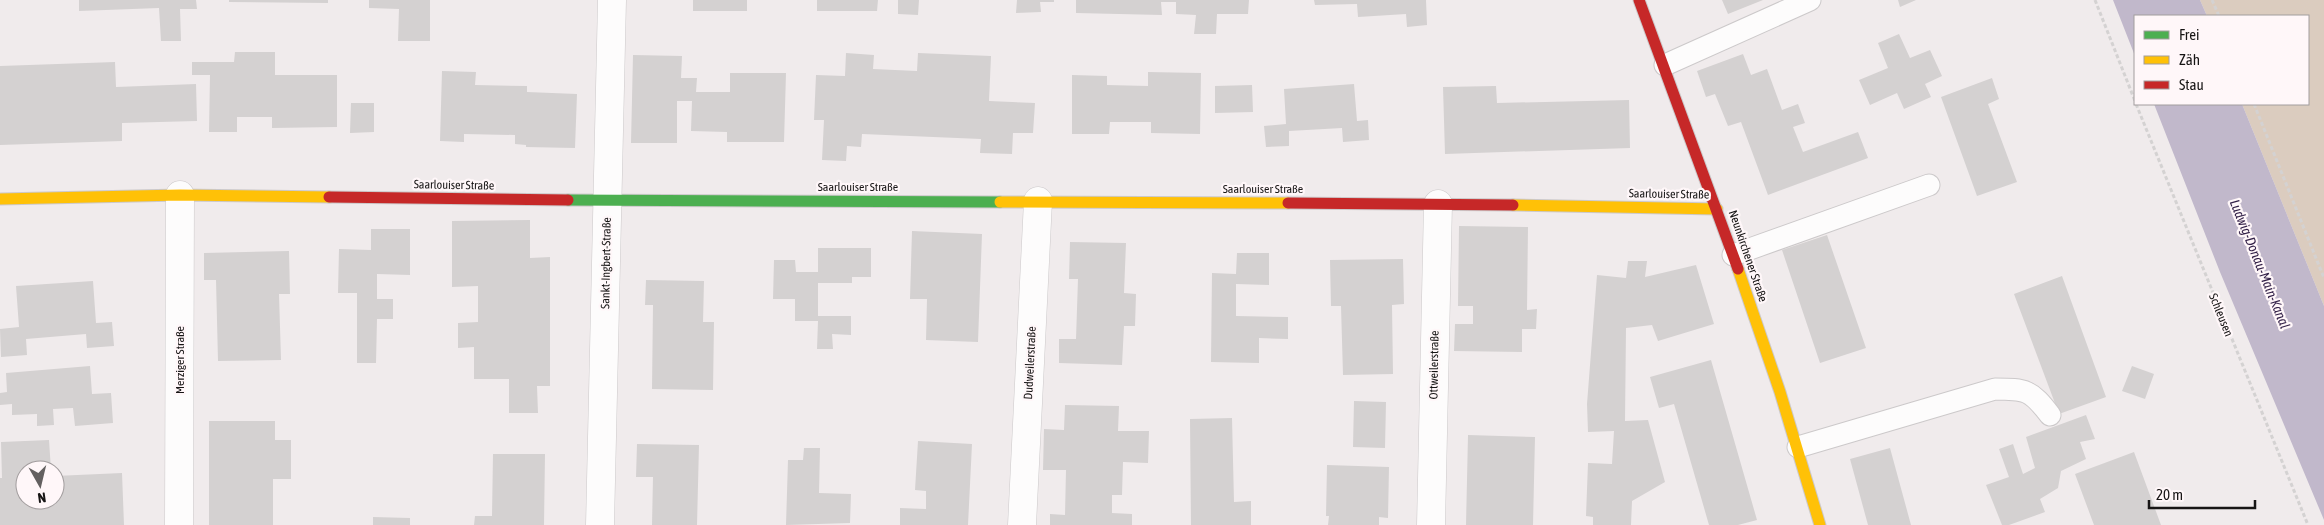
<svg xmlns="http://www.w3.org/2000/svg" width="2324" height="525" viewBox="0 0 2324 525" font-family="'Asap Condensed',sans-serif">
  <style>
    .forest { fill: #dbccbf }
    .water { fill: #c1b8cb }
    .building { fill: #d4d1d1 }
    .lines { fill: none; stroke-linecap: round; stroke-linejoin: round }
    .lane-casing { stroke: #ccc9ca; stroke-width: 23 }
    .street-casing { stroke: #ccc9ca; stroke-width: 29 }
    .fast-casing { stroke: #ccc9ca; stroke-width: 13 }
    .slow-casing { stroke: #ccc9ca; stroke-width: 13 }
    .jam-casing { stroke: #ccc9ca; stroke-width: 13 }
    .path { stroke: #d4d2d2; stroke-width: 3; stroke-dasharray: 4 2.5; stroke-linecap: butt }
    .lane { stroke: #fdfcfc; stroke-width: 21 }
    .street { stroke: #fdfcfc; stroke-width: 28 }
    .fast { stroke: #4caf50; stroke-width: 11 }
    .slow { stroke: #ffc107; stroke-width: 11 }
    .jam { stroke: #c62828; stroke-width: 11 }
    .labels { text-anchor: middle; stroke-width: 4.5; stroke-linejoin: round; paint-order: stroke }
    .street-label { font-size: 12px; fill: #171515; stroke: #fff7f9 }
    .water-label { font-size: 14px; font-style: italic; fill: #332148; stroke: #fff7f9 }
  </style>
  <rect width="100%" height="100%" fill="#f0ebec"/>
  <path class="forest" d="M2200,0H2324V306L2242,104H2308V16H2207Z"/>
  <path class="water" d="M2113,0H2200L2207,16H2135V56Z
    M2154,104H2242L2324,306V520L2220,272Z"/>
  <path class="building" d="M79,0H196L197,9H180L181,41H161L159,8L79,11Z
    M229,0H328V3L229,2Z
    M369,0H430V41H398L399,9L369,8Z
    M693,0H747V11H693Z
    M817,0H878L877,11H817Z
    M898,0H919L918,15L898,14Z
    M1017,0H1054V2H1040L1041,12L1016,13Z
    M1076,0H1249L1248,14H1217L1216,34H1194L1196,15L1176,14V2H1161L1162,15L1076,13Z
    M1314,0H1426L1427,25L1407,27L1406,14L1358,17L1357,4L1315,5Z
    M1722,0H1763L1728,14Z
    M1898,0H1916L1900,7Z
    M1899,34L1910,58L1930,50L1942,76L1925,84L1931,97L1904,109L1897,93L1870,105L1859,80L1888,68L1878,43Z
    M235,52H275V75H337V127L272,128V117H237V132H209L210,75H192V62H234Z
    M846,53L874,55L873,69L917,71L918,53L991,56L989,101L1035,103L1033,133H1013L1012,154L980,153L981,139L862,134L861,147L847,146L846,161L822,160L824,120H814L816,75L845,76Z
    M1743,54L1751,75L1767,69L1782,110L1798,104L1805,123L1793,127L1803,152L1858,132L1868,158L1768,195L1741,122L1728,126L1715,94L1706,97L1697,71Z
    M633,55L682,56L681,78H697L696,92H730V73H786L784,142H727V132L691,131L692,101H677V143H631Z
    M115,62L116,87L196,84L197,121L122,123V141L0,145V66Z
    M442,71L476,72L475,85L527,86V92L577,94L575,148L526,147V145L515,144V135L464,134V142L440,141Z
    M1148,72L1201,73L1200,134L1151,133V122H1110L1109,134H1072V75L1107,76V85L1148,86Z
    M1992,78L1999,99L1988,104L2017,182L1977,196L1941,97Z
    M1354,84L1357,121L1368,120L1369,140L1343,142L1342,128L1289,131V146L1266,147L1264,126L1286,124L1284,89Z
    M1252,85L1253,112L1215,113V86Z
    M1496,86L1497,103L1629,100L1630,148L1445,154L1443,87Z
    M351,103H374V132L350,133Z
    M530,220V258L550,257V386H537L538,413H509V379H474V347L458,348V323L478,322V286L452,287V221Z
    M1459,226L1528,227L1527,310L1537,309L1536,329H1522V352L1454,351L1455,324H1473V306H1458Z
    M371,229H410V275L377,274V299H393V319H377L376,363H357V293H338L339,249L371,250Z
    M912,231L982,234L978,342L926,340L927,299H910Z
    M1827,235L1866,348L1820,363L1782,250Z
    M1070,242L1126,243L1124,293L1136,294L1135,326H1124L1122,365L1059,363V339H1076L1078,279H1069Z
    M818,248H871V277H852V283H818V316H851V335L832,334L833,349H817L818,321H795V299H773L774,260H795L796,272H818Z
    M289,251L290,294H279L281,360L218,361L216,280H204V253Z
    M1237,253H1269V285L1236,284V316L1288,317V339L1259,338V363L1211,362L1212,273L1236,274Z
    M1403,259L1404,304L1392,305L1393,374L1343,375L1341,306H1331L1330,260Z
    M1628,261H1647L1645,277L1696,265L1714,324L1658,341L1652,325L1626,328L1625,421L1648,420L1665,482L1632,501L1631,525H1593V517L1586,516L1588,463L1612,464L1614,431L1588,432L1587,404L1597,275L1626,278Z
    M2062,276L2106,397L2059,414L2014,294Z
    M646,280L704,281L703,322H714L713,390L652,389L653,305H645Z
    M93,281L96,323L112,322L114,346L87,348L86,334L26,339L27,355L1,357L0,329L19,327L16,286Z
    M1711,360L1757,520L1738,525H1709L1674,404L1659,408L1650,377Z
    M90,366L92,394L111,393L113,423L75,426L73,408L53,409L54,425L37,426V414L12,415V404L0,405V393L7,392L6,373Z
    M2132,366L2154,374L2145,399L2122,391Z
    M1354,401L1386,402L1385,448L1353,447Z
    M1065,405L1119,406L1118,431H1149L1148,463L1123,462L1122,495H1112V513L1132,514V525H1050V514L1065,515L1066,470H1043L1044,429L1064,430Z
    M2086,415L2095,439L2080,442L2086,459L2061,471L2058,488L2040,499L2045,512L2009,525H2002L1986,485L2009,477L1999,449L2013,444L2023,474L2035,468L2026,437Z
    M1232,418L1234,502L1251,501V525H1191L1190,419Z
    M209,421H275V440H291V479H273V525H209Z
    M1468,435L1535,437L1533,525H1466Z
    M49,440L51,470H25V500H55V476L122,473L124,525H0V478H2L1,442Z
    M918,441L972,444L968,525H900V508L926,509V491L915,490Z
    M637,444L699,445L697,525H652L653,477H636Z
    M804,448H820L819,493L851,494L850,523L786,525L788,460H803Z
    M1890,448L1911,525H1868L1850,459Z
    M2134,452L2161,525H2094L2075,474Z
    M493,454H545L544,525H474L475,516H492Z
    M1327,465L1389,467L1388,518L1379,517V525H1328L1329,516H1326Z
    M373,517L410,518V525H373Z"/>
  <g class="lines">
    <defs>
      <path id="lane" d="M1665,65L1810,0
        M1733,255L1929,185
        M1798,447L1995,389C2026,389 2031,390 2050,415"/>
      <path id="street" d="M179,525L180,195
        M600,525L612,0
        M1022,525L1038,201
        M1431,525L1438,204"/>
      <path id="fast" d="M568,200L1000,202"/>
      <path id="slow" d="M0,199L180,195L329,197
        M1000,202L1288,203
        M1513,205L1717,209
        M1738,269L1780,392L1820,525"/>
      <path id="jam" d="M1639,0L1738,269
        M329,197L568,200
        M1288,203L1513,205"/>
    </defs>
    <use href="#lane" class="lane-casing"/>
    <use href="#street" class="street-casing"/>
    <use href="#fast" class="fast-casing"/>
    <use href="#slow" class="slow-casing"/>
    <use href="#jam" class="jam-casing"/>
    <path class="path" d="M2095,0L2135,101
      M2212,0L2219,16
      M2136,104L2308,525
      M2254,104L2324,278"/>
    <use href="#lane" class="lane"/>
    <use href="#street" class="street"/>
    <use href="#fast" class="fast"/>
    <use href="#slow" class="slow"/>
    <use href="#jam" class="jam"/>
  </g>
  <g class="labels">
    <g class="street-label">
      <text transform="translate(454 185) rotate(1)" y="4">Saarlouiser Straße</text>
      <text x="858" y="191">Saarlouiser Straße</text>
      <text x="1263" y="193">Saarlouiser Straße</text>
      <text transform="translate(1669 194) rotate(1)" y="4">Saarlouiser Straße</text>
      <text transform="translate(1748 256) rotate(71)" y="4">Neunkirchener Straße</text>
      <text transform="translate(606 263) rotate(-89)" y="4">Sankt-Ingbert-Straße</text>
      <text transform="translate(2221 315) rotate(68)" y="4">Schleusen</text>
      <text transform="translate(180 360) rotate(-90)" y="4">Merziger Straße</text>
      <text transform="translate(1030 363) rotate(-87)" y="4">Dudweilerstraße</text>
      <text transform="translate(1434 365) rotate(-89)" y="4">Ottweilerstraße</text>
    </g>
    <g class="water-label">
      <text transform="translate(2260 264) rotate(68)" y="5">Ludwig-Donau-Main-Kanal</text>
    </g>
  </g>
  <rect x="2134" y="15" width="175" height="90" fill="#fff7f9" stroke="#a29d9e"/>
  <rect x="2144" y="31" width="25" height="8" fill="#4caf50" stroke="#a29d9e"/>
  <text x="2179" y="40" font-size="15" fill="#171515">Frei</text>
  <rect x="2144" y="56" width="25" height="8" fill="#ffc107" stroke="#a29d9e"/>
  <text x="2179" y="65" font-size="15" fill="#171515">Zäh</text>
  <rect x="2144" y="81" width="25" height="8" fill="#c62828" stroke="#a29d9e"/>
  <text x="2179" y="90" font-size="15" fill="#171515">Stau</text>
  <g transform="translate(40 485) rotate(172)"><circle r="24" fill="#fff7f9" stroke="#a29d9e"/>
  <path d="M0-4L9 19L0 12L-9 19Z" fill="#636060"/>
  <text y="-8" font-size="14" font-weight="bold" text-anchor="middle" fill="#171515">N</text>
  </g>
  <path d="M2149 500v8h106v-8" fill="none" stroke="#171515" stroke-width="2.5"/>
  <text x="2156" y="500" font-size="15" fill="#171515" stroke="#fff7f9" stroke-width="4" paint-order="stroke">20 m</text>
</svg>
